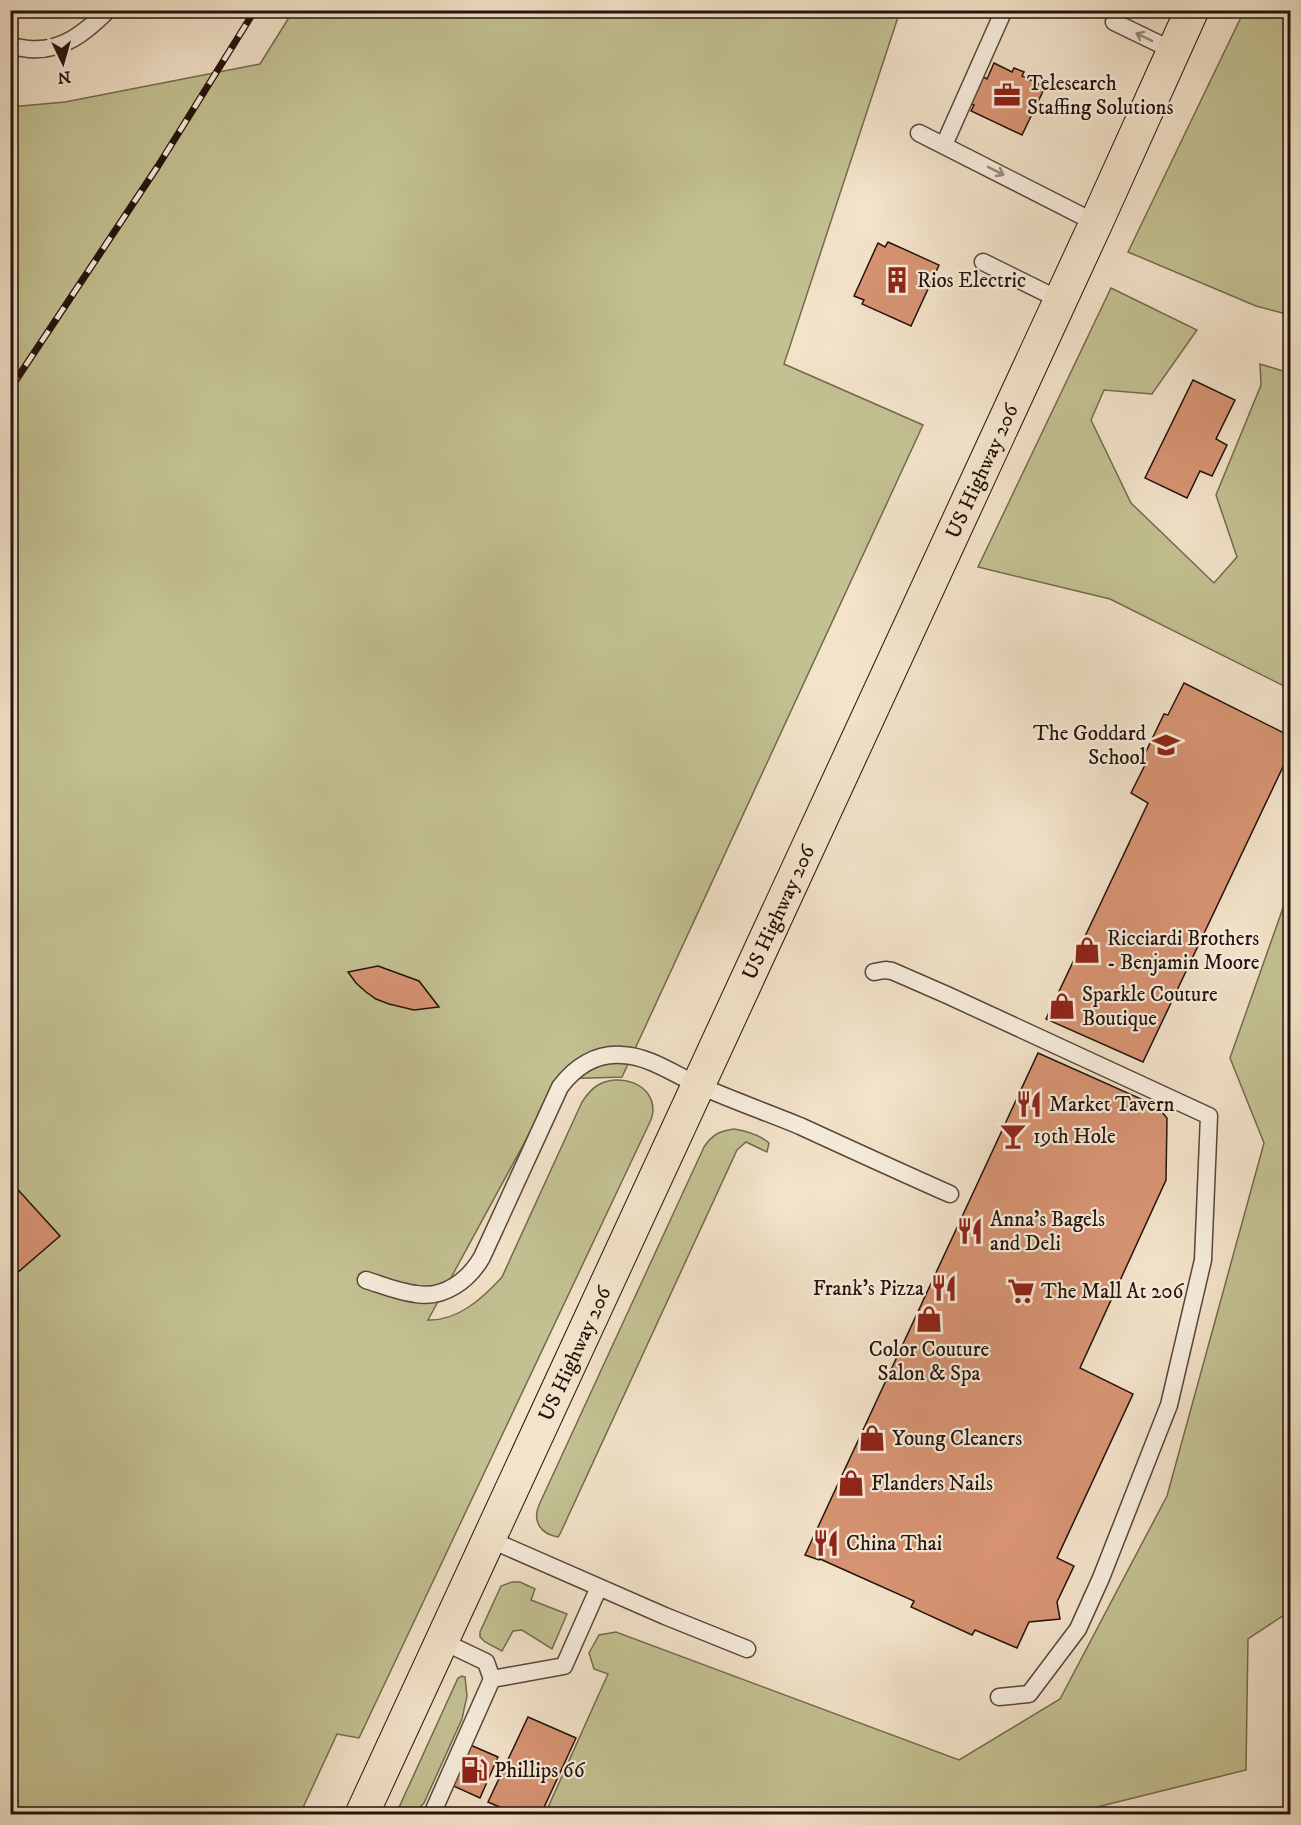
<svg xmlns="http://www.w3.org/2000/svg" width="1301" height="1825" viewBox="0 0 1301 1825" font-family="'IM FELL DW Pica',serif">
  <style>
    .green { fill: #c3c192; stroke: #746a4e; stroke-width: 1.5 }
    .building { fill: #d89474; stroke: #24120b; stroke-width: 1.5 }
    .lines { fill: none; stroke-linecap: round; stroke-linejoin: round }
    .service-casing { stroke: #58463b; stroke-width: 19 }
    .trunk-casing { stroke: #24120b; stroke-width: 35 }
    .service { stroke: #f7eddd; stroke-width: 16 }
    .trunk { stroke: #f3e3ca; stroke-width: 33 }
    .rail-casing { stroke: #24120b; stroke-width: 7 }
    .rail { stroke: #f7eddd; stroke-width: 4.5; stroke-dasharray: 14; stroke-linecap: butt }
    .oneway { stroke: #988a7e }
    .labels { text-anchor: middle; stroke-width: 4.5; stroke-linejoin: round; paint-order: stroke }
    .poi-label { font-size: 21px; fill: #24120b; stroke: #f7eddd; text-anchor: start }
    .street-label { font-size: 21px; fill: #24120b; stroke: #f7eddd }
  </style>
  <rect width="100%" height="100%" fill="#f3e3ca"/>
  <filter id="stains"><feTurbulence type="fractalNoise" baseFrequency=".00333" numOctaves="4"/><feColorMatrix values="0 0 0 0 .2 0 0 0 0 .09 0 0 0 0 .02 0 0 0 .5 -.17"/></filter>
  <radialGradient id="worn" r=".72"><stop offset=".6" stop-color="#630" stop-opacity="0"/><stop offset="1" stop-color="#630" stop-opacity=".3"/></radialGradient>
  <path class="green" d="M293,11H900L784,364L923,425L622,1077L559,1079L428,1320C458,1321 483,1298 502,1277L582,1102C586,1096 591,1089 598,1085C619,1073 653,1083 653,1110C653,1115 651,1120 649,1124L359,1738L337,1734L300,1814H11L10,107L65,102L260,64Z
    M1244,11H1290V315L1256,306L1128,252Z
    M1111,288L1197,330L1152,394L1104,390L1091,420L1131,503L1214,583L1237,557L1216,495L1261,385L1260,364L1290,373V689L1110,599L978,567Z
    M1290,888V1611L1248,1639L1246,1770L1069,1814H545L608,1674L594,1669L589,1653L599,1635L616,1632L959,1760L1060,1699L1167,1496L1264,1143L1230,1058Z
    M734,1129C746,1131 760,1135 769,1143L767,1152L746,1142L737,1150L560,1534L558,1537C541,1534 532,1522 539,1505L704,1147C712,1135 719,1131 734,1129Z
    M512,1582H520L535,1589L531,1600L567,1614L552,1649L522,1630L513,1631L502,1651L485,1642L480,1637V1632L501,1586Z
    M462,1676L465,1677L467,1696L462,1719L424,1803L413,1814H396L458,1678Z"/>
  <path class="building" d="M994,63L1012,72L1014,68L1024,72L1022,76L1045,87L1022,135L971,111L974,105L969,103L982,76L987,79Z
    M888,242L939,265L911,326L862,304L864,300L854,296L878,243L885,247Z
    M1193,380L1235,400L1216,439L1227,445L1212,476L1200,471L1187,498L1145,478Z
    M1184,683L1290,736V752L1143,1062L1046,1019L1148,803L1131,793L1146,763L1142,760L1164,714L1168,715Z
    M378,966L419,981L439,1007L414,1010L389,1004L376,999L366,992L356,983L348,972Z
    M1038,1053L1157,1106L1167,1118L1166,1180L1080,1368L1133,1394L1057,1558L1074,1566L1057,1602L1060,1619L1029,1622L1017,1648L975,1630L972,1635L911,1607L914,1601L820,1559L819,1560L805,1555Z
    M10,1181L60,1236L10,1279Z
    M528,1717L576,1738L541,1814H516L488,1802Z
    M468,1744L498,1757L480,1798L449,1784Z"/>
  <g class="lines">
    <defs>
      <path id="service" d="M1114,22L1174,51
        M10,45C17,48 23,48 29,49C62,52 86,32 108,10
        M919,133L1096,223
        M944,145L1004,10
        M983,262L1060,300
        M874,972L885,970L892,971L947,995L1209,1116L1203,1260L1169,1405L1101,1578L1078,1629L1029,1694L999,1697
        M366,1280C382,1285 399,1292 416,1294C444,1299 469,1280 482,1257L560,1087C575,1067 596,1053 622,1055C649,1056 674,1074 698,1085C732,1100 766,1112 800,1126C850,1149 900,1172 950,1194
        M489,1539L665,1616L747,1649
        M492,1679L564,1666L599,1587
        M432,1814L492,1679L486,1662L442,1641"/>
      <g id="trunk">
        <path id="s1" d="M362,1814L1096,223L1192,10"/>
      </g>
    </defs>
    <use href="#service" class="service-casing"/>
    <use href="#trunk" class="trunk-casing"/>
    <use href="#service" class="service"/>
    <use href="#trunk" class="trunk"/>
    <defs>
      <path id="rail" d="M10,389L158,166L255,10"/>
    </defs>
    <use href="#rail" class="rail-casing"/>
    <use href="#rail" class="rail"/>
  </g>
  <defs><path id="oneway-shaft" d="M-6 0H5M1.5-3L5.5 0L1.5 3" fill="none" stroke-width="1.6" stroke-linecap="round" stroke-linejoin="round" transform="scale(1.5)"/></defs>
  <g class="oneway">
    <use href="#oneway-shaft" transform="translate(1144 37) rotate(-154)"/>
    <use href="#oneway-shaft" transform="translate(996 171) rotate(27)"/>
  </g>
  <defs>
    <symbol id="office-bare" viewBox="-9 -9 18 18"><path d="M-6-3h4V-5.5h4V-3h4V5H-6ZM-1-4.5V-3h2v-1.5ZM-6 0V1H6V0Z" fill="#8f2418" stroke="#f7eddd" stroke-width="2.5" paint-order="stroke"/></symbol>
    <symbol id="building-bare" viewBox="-9 -9 18 18"><path d="M-4-6H4V6H1V3H-1V6H-4ZM-2.5-4.3h1.7v1.8h-1.7ZM.8-4.3h1.7v1.8H.8ZM-2.5-1h1.7V.8h-1.7ZM.8-1h1.7V.8H.8Z" fill="#8f2418" stroke="#f7eddd" stroke-width="2.5" paint-order="stroke"/></symbol>
    <symbol id="school-bare" viewBox="-9 -9 18 18"><path d="M0-5L7-2L0 1L-7-2ZM-4 1L0 2.5L4 1V4Q0 6-4 4Z" fill="#8f2418" stroke="#f7eddd" stroke-width="2.5" paint-order="stroke"/></symbol>
    <symbol id="shop-bare" viewBox="-9 -9 18 18"><path d="M-5-2.5h2.3a2.7 3.5 0 0 1 5.4 0H5L5.5 6h-11ZM-1.5-2.5h3a1.5 2.3 0 0 0-3 0Z" fill="#8f2418" stroke="#f7eddd" stroke-width="2.5" paint-order="stroke"/></symbol>
    <symbol id="restaurant-bare" viewBox="-9 -9 18 18"><path d="M-5-6h1v4h1v-4h1v4h1v-4h1v5L-1.5 .5V6h-2V.5L-5-1ZM5-6V6H3V1.5H1.5Q1.5-4 5-6Z" fill="#8f2418" stroke="#f7eddd" stroke-width="2.5" paint-order="stroke"/></symbol>
    <symbol id="bar-bare" viewBox="-9 -9 18 18"><path d="M-6-5H6L.8 .8V4.5H3.5V6h-7V4.5H-.8V.8Z" fill="#8f2418" stroke="#f7eddd" stroke-width="2.5" paint-order="stroke"/></symbol>
    <symbol id="supermarket-bare" viewBox="-9 -9 18 18"><path d="M-6-5.5h2.5l.6 2H6L4.5 2H-2.5L-4.4-4H-6ZM-1.5 3.2a1.3 1.3 0 1 0 .1 0ZM3 3.2a1.3 1.3 0 1 0 .1 0Z" fill="#8f2418" stroke="#f7eddd" stroke-width="2.5" paint-order="stroke"/></symbol>
    <symbol id="fuel-bare" viewBox="-9 -9 18 18"><path d="M-5.5-6h7V0h2V4h1.3V-2.5L3-4.5l.8-.8L6-3V5H2.5V1h-1V6h-7ZM-4.2-4.7v3.2H.2V-4.7Z" fill="#8f2418" stroke="#f7eddd" stroke-width="2.5" paint-order="stroke"/></symbol>
  </defs>
  <g fill-rule="evenodd">
    <use href="#office-bare" x="988" y="76" width="38" height="38"/>
    <use href="#building-bare" x="878" y="261" width="38" height="38"/>
    <use href="#school-bare" x="1147" y="726" width="38" height="38"/>
    <use href="#shop-bare" x="1068" y="931" width="38" height="38"/>
    <use href="#shop-bare" x="1043" y="987" width="38" height="38"/>
    <use href="#restaurant-bare" x="1010" y="1085" width="38" height="38"/>
    <use href="#bar-bare" x="994" y="1117" width="38" height="38"/>
    <use href="#restaurant-bare" x="951" y="1212" width="38" height="38"/>
    <use href="#restaurant-bare" x="925" y="1269" width="38" height="38"/>
    <use href="#supermarket-bare" x="1002" y="1272" width="38" height="38"/>
    <use href="#shop-bare" x="910" y="1300" width="38" height="38"/>
    <use href="#shop-bare" x="853" y="1419" width="38" height="38"/>
    <use href="#shop-bare" x="832" y="1464" width="38" height="38"/>
    <use href="#restaurant-bare" x="807" y="1524" width="38" height="38"/>
    <use href="#fuel-bare" x="455" y="1751" width="38" height="38"/>
  </g>
  <g class="labels">
    <g class="poi-label">
      <text x="1027" y="90">Telesearch<tspan x="1027" dy="24">Staffing Solutions</tspan></text>
      <text x="917" y="287">Rios Electric</text>
      <text x="1146" y="740" text-anchor="end">The Goddard<tspan x="1146" dy="24">School</tspan></text>
      <text x="1107" y="945">Ricciardi Brothers<tspan x="1107" dy="24">- Benjamin Moore</tspan></text>
      <text x="1082" y="1001">Sparkle Couture<tspan x="1082" dy="24">Boutique</tspan></text>
      <text x="1049" y="1111">Market Tavern</text>
      <text x="1033" y="1143">19th Hole</text>
      <text x="990" y="1226">Anna's Bagels<tspan x="990" dy="24">and Deli</tspan></text>
      <text x="924" y="1295" text-anchor="end">Frank's Pizza</text>
      <text x="1041" y="1298">The Mall At 206</text>
      <text x="929" y="1356" text-anchor="middle">Color Couture<tspan x="929" dy="24">Salon &amp; Spa</tspan></text>
      <text x="892" y="1445">Young Cleaners</text>
      <text x="871" y="1490">Flanders Nails</text>
      <text x="846" y="1550">China Thai</text>
      <text x="494" y="1777">Phillips 66</text>
    </g>
    <g class="street-label">
      <text dy="7" stroke="none"><textPath href="#s1" startOffset="1479">US Highway 206</textPath></text>
      <text dy="7" stroke="none"><textPath href="#s1" startOffset="993">US Highway 206</textPath></text>
      <text dy="7" stroke="none"><textPath href="#s1" startOffset="507">US Highway 206</textPath></text>
    </g>
  </g>
  <rect width="1301" height="1825" fill="none" stroke="#f3e3ca" stroke-width="36"/>
  <rect x="12" y="12" width="1277" height="1801" fill="none" stroke="#24120b" stroke-width="3"/>
  <rect x="18" y="18" width="1265" height="1789" fill="none" stroke="#24120b" stroke-width="1.5"/>
  <g transform="translate(63 63) rotate(175)" stroke="#f7eddd" stroke-width="4.5" paint-order="stroke">
  <path d="M0-4.5L10 22L0 15L-10 22Z" fill="#24120b"/>
  <text y="-9" font-size="16" font-weight="bold" text-anchor="middle" fill="#24120b">N</text>
  </g>
  <rect width="100%" height="100%" filter="url(#stains)"/>
  <rect width="100%" height="100%" fill="url(#worn)"/>
</svg>
